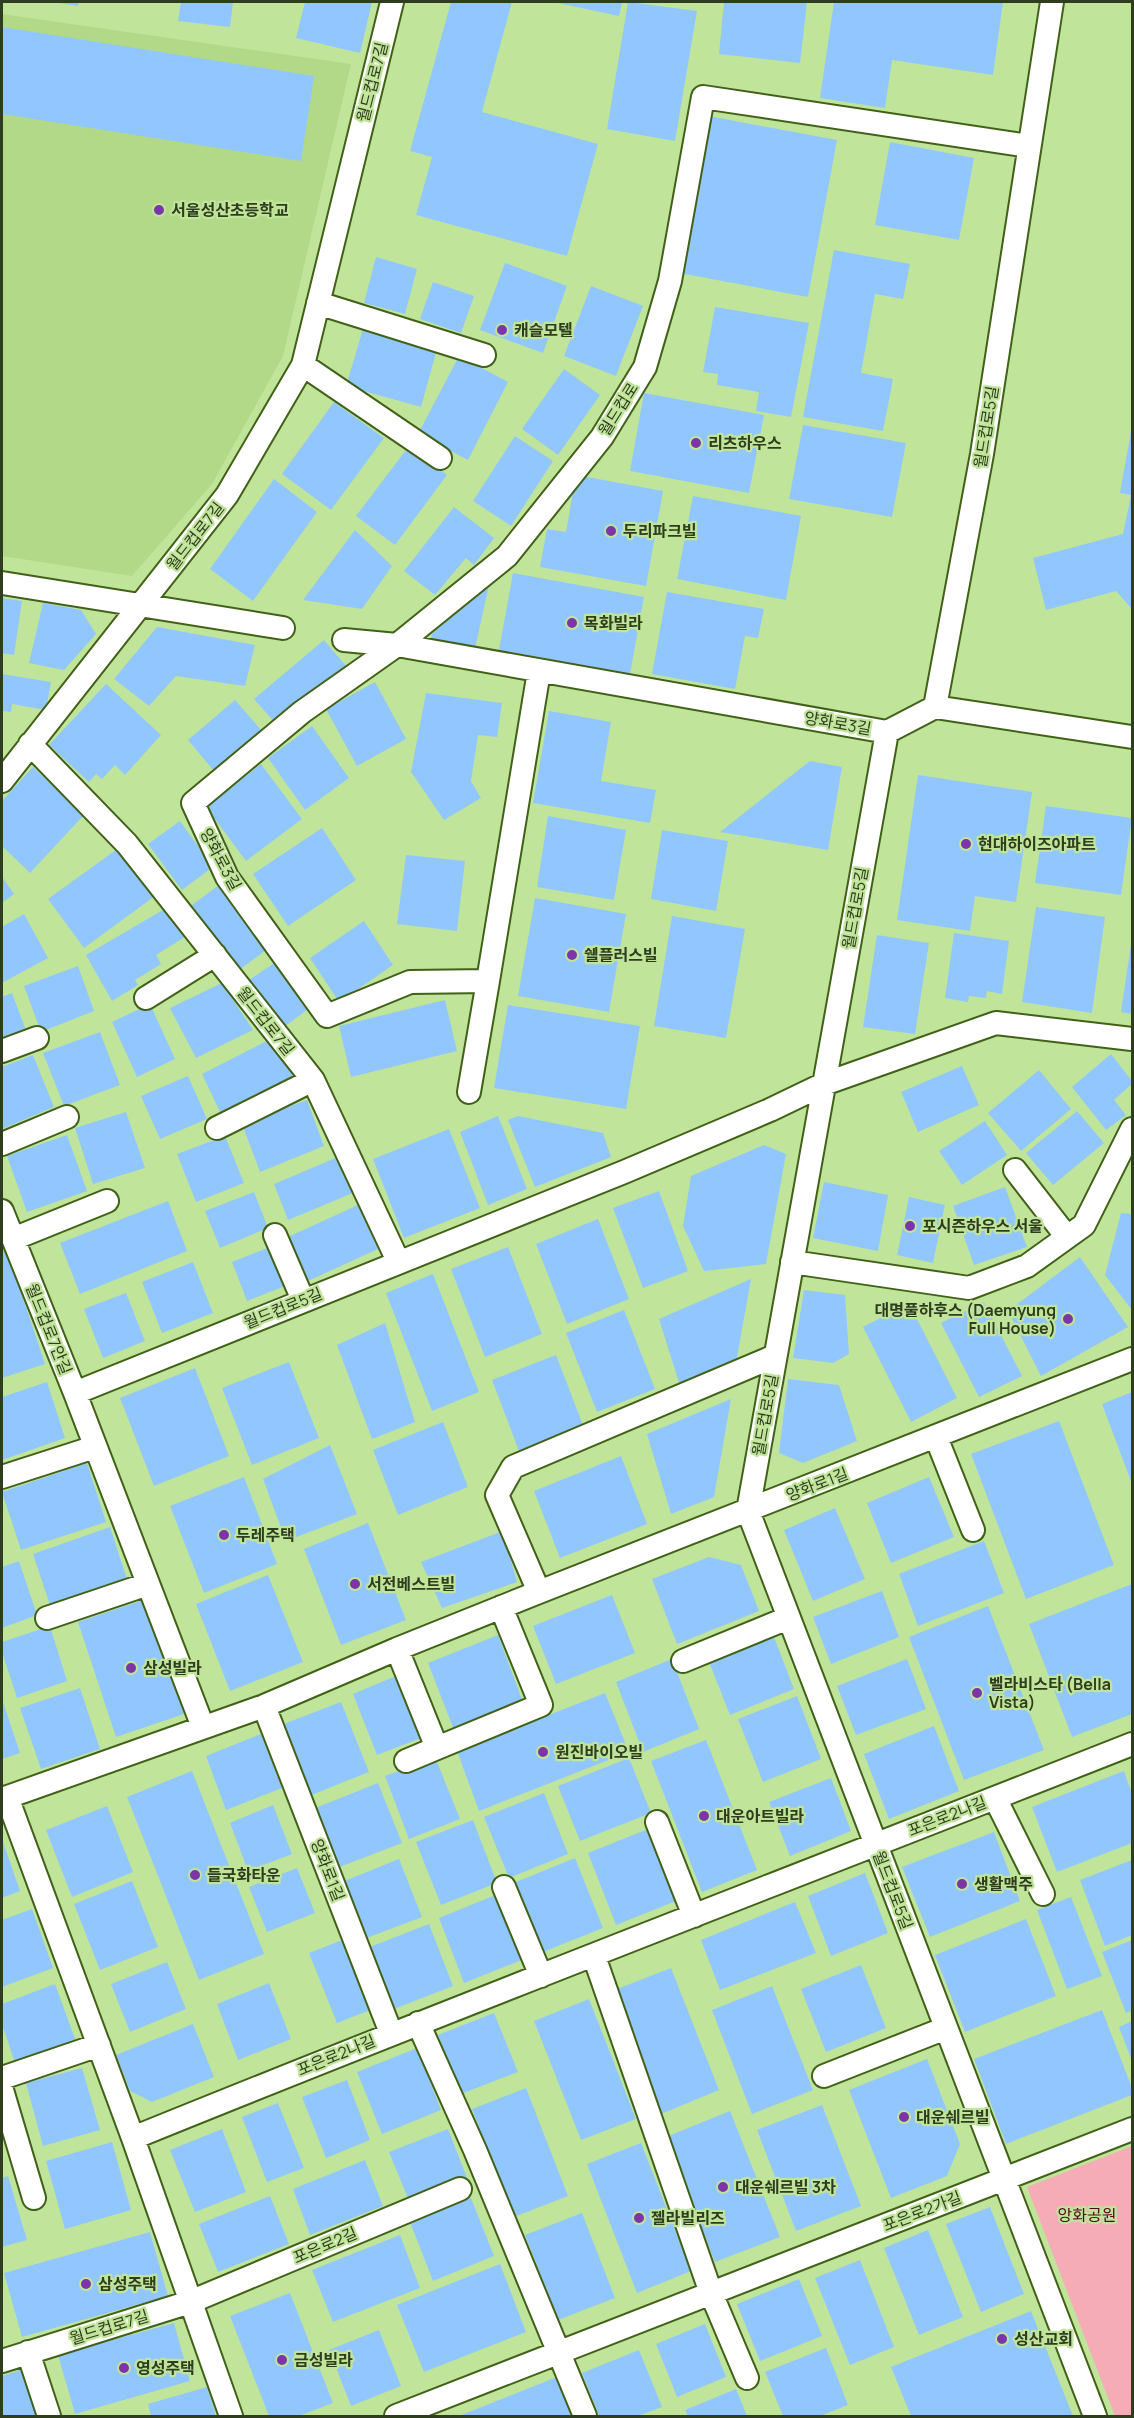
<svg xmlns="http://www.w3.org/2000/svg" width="1134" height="2418" viewBox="0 0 1134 2418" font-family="Manrope,'Noto Sans KR',sans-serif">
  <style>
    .built { fill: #b1d987 }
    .green { fill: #f5acb6 }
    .building { fill: #91c7fe }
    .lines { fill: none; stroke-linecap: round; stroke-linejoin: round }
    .lane-casing { stroke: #426118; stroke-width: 26 }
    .lane { stroke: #fff; stroke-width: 22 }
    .poi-dot { fill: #7c35a8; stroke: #c0e59a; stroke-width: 2 }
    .labels { text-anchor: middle; stroke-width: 4.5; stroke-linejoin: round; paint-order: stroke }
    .street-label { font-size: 16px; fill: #2f3d1f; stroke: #c0e59a }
    .poi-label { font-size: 16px; font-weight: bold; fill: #2f3d1f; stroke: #c0e59a; text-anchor: start }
    .park-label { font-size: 16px; fill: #580420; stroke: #c0e59a }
  </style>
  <rect width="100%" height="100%" fill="#c0e59a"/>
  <path class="built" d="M2,14L351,64L283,356L212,484L132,576L2,556Z"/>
  <path class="green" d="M1132,2146V2416H1115L1027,2187Z"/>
  <path class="building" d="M52,2H79L78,6Z
    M181,2H233L230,27L178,21Z
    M305,2H372L360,53L296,38Z
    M451,2H512L482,112L598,144L567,256L416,215L432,157L410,151Z
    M553,2H622L619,16Z
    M628,2L697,11L675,141L607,129Z
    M724,2H807L800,63L719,54Z
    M834,2H1003L993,75L892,60L885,108L820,98Z
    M2,27L314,76L301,161L2,114Z
    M703,115L837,140L808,297L674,272Z
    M890,142L974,158L959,240L875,225Z
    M834,250L910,264L903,299L875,294L861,373L893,379L883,431L803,417Z
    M376,257L417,269L405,314L364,303Z
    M505,263L567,286L543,353L480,330Z
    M433,282L474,296L461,333L420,319Z
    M591,286L643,306L616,376L564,356Z
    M715,307L809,323L791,417L756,411L759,392L717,385L718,374L703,372Z
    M363,329L437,349L421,407L346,386Z
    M459,356L508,382L468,460L418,434Z
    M564,369L600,395L558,455L522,429Z
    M644,393L764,415L749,493L630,471Z
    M334,402L384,438L331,510L282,474Z
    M803,425L906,443L892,517L789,499Z
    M1131,431L1132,609L1116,591L1046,610L1033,558L1123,534L1131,495L1120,493Z
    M515,436L553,461L511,526L473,501Z
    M409,446L447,475L395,545L356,516Z
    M576,475L663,491L646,586L540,567L547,529L566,532Z
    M274,479L317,512L253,601L210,569Z
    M693,496L801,516L786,600L677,579Z
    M454,507L494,538L474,565L466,558L435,595L404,571Z
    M355,530L392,566L362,609L303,600Z
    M513,573L644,597L630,674L499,650Z
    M490,580L473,658L429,650L432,634Z
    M667,592L764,609L758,638L745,636L735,689L652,674Z
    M2,598L22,601L14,655L2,653Z
    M43,603L81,610L96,634L64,670L29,663Z
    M157,627L255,645L245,686L176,676L149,706L114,679Z
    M324,640L346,666L276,724L254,699Z
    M2,674L51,682L46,710L12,704L11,712L2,711Z
    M375,682L406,739L357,766L326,709Z
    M106,684L161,735L125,775L115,765L102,779L96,774L89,782L49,745Z
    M426,693L502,703L497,737L478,735L471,781L481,798L444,820L411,772Z
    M235,700L262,731L214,771L188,740Z
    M549,711L611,722L601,781L656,790L650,823L533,803Z
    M312,726L349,778L305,810L268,758Z
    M810,761L842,767L828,850L720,832Z
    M261,764L302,819L246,861L206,807Z
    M33,767L84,815L30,873L2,846V801Z
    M918,775L1032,792L1016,902L975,896L970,931L897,920Z
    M1046,806L1132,818L1121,895L1035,883Z
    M548,816L626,830L614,900L537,887Z
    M180,821L213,867L182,890L148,844Z
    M322,828L356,880L288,926L253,874Z
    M662,830L728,841L716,911L651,899Z
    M120,847L155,896L84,948L48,899Z
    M406,855L465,861L457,931L397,924Z
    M2,877L14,894L2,903Z
    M222,883L269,948L239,970L192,905Z
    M535,898L626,914L609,1012L518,996Z
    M168,907L185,937L156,955L161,964L135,980L138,985L112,1001L86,955Z
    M1036,907L1105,917L1092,1013L1022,1002Z
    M24,914L48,958L2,983V927Z
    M672,916L745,929L726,1038L654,1026Z
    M364,921L393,965L339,1002L310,958Z
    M954,933L1009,941L1002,994L987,991L986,998L969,996L968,1002L945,998Z
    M877,935L929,943L915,1034L863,1027Z
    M1131,944H1132V1014L1121,1012Z
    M276,962L308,1009L283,1028L249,980Z
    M78,966L94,1011L41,1032L24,986Z
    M222,983L253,1030L196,1058L170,1008Z
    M12,993L27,1033L2,1043V997Z
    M445,1000L457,1051L351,1077L339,1026Z
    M150,1004L175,1059L137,1077L112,1022Z
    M508,1005L640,1026L626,1109L494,1088Z
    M100,1032L120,1085L64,1106L43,1053Z
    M271,1039L297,1080L220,1112L202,1074Z
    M1111,1054L1132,1081V1084L1114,1100L1126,1115L1106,1130L1072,1087Z
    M33,1055L54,1107L2,1129V1067Z
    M962,1066L979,1105L918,1132L901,1092Z
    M1039,1070L1071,1109L1021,1151L988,1113Z
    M188,1076L207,1119L160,1139L141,1096Z
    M307,1100L324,1146L260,1172L242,1124Z
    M1077,1111L1104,1143L1053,1185L1026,1153Z
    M126,1112L145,1168L93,1184L75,1128Z
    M498,1116L527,1189L488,1205L460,1132Z
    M518,1116L603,1133L611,1157L535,1187L508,1120Z
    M985,1121L1007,1155L962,1185L939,1151Z
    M449,1129L480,1208L404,1238L373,1159Z
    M67,1135L87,1191L27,1212L7,1156Z
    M225,1136L244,1183L196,1202L177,1154Z
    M764,1145L786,1154L766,1264L704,1271L683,1226L691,1176Z
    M338,1157L353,1193L288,1220L274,1184Z
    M824,1182L888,1195L878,1251L813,1238Z
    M1005,1187L1027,1247L974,1265L953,1206Z
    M659,1191L688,1271L643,1288L613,1208Z
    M254,1192L268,1228L220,1248L205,1211Z
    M909,1197L945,1205L933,1263L897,1255Z
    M168,1201L187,1251L80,1294L60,1243Z
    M358,1205L378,1249L308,1281L288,1237Z
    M1121,1213L1132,1214V1310L1105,1275Z
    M598,1219L629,1299L567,1324L536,1244Z
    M2,1235L45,1364L2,1378Z
    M270,1247L285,1286L247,1301L232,1262Z
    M508,1247L542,1334L485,1357L451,1269Z
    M1080,1257L1128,1327L1041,1376L1008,1311Z
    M193,1262L213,1313L162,1333L142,1282Z
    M433,1274L479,1392L432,1411L386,1293Z
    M751,1279L736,1363L680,1386L659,1319Z
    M804,1290L845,1295L849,1354L833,1363L793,1358Z
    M126,1293L145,1341L103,1358L84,1309Z
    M984,1302L1022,1376L979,1397L941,1323Z
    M909,1303L957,1398L911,1422L863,1327Z
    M624,1310L655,1389L597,1412L566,1333Z
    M385,1323L415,1422L372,1439L337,1345Z
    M556,1355L583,1425L519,1451L492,1380Z
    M289,1362L319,1438L252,1465L222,1388Z
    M195,1368L229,1456L154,1486L120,1398Z
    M788,1379L839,1385L857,1441L803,1463L779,1453Z
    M47,1382L65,1438L2,1460V1397Z
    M1132,1392V1484L1102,1404Z
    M731,1399L714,1497L671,1514L647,1434Z
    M1059,1421L1114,1565L1026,1599L971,1454Z
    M443,1422L468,1487L398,1515L373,1450Z
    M330,1445L357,1514L286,1541L263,1479Z
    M621,1456L647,1524L560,1558L534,1491Z
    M87,1463L106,1522L21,1550L2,1492Z
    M244,1477L277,1564L204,1593L170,1506Z
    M929,1477L954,1537L891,1563L867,1503Z
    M835,1508L865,1579L813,1601L784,1530Z
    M368,1523L406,1620L341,1645L304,1549Z
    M110,1527L127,1579L50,1605L33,1554Z
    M503,1531L517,1582L442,1608L421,1562Z
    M984,1541L1004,1593L918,1626L899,1574Z
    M709,1557L741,1565L759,1611L677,1644L652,1579Z
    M19,1561L37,1615L2,1628V1567Z
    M268,1575L303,1662L230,1691L196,1604Z
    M1132,1584V1714L1072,1737L1029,1624Z
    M882,1591L899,1637L831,1664L813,1617Z
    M612,1595L635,1653L556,1684L533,1626Z
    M146,1599L184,1714L116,1737L78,1622Z
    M988,1606L1044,1750L964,1780L909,1637Z
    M50,1626L67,1681L17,1698L2,1652V1642Z
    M498,1635L523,1702L454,1730L428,1663Z
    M774,1637L794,1689L730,1715L709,1662Z
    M672,1659L699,1729L643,1752L616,1682Z
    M907,1659L926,1709L856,1735L837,1686Z
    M396,1676L421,1738L377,1755L353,1694Z
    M80,1688L100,1749L41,1769L20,1708Z
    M605,1693L629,1752L479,1811L457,1751Z
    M797,1696L821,1759L763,1782L738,1719Z
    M2,1699L20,1753L2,1759Z
    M341,1702L369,1772L309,1796L281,1725Z
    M934,1726L959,1791L889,1819L864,1754Z
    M261,1734L282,1788L226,1810L206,1756Z
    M706,1740L757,1870L702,1892L651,1761Z
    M435,1757L460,1819L409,1839L385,1776Z
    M629,1758L651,1813L580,1841L558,1786Z
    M192,1771L264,1954L199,1980L127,1797Z
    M1124,1771L1132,1794V1843L1057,1872L1032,1807Z
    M831,1778L851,1831L790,1856L769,1802Z
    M378,1783L402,1843L337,1868L313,1809Z
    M544,1793L568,1854L509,1878L484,1817Z
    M273,1805L292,1854L248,1871L230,1823Z
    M107,1806L133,1872L72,1897L46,1830Z
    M473,1820L497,1883L441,1905L416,1842Z
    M648,1829L676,1901L616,1925L588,1853Z
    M994,1832L1020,1901L930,1937L902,1867Z
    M2,1839L20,1891L2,1898Z
    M575,1858L603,1928L538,1954L511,1884Z
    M399,1859L422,1917L364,1939L342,1882Z
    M1132,1860V1935L1105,1946L1080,1880Z
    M297,1868L315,1913L267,1932L249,1887Z
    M865,1873L888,1933L831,1956L808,1896Z
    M132,1881L158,1947L100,1970L74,1904Z
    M498,1894L524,1959L464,1983L439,1918Z
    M1071,1897L1102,1976L1067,1989L1037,1910Z
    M795,1902L816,1953L720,1990L701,1940Z
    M32,1909L53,1968L2,1987V1920Z
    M1026,1919L1056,1996L965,2032L935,1955Z
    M429,1924L453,1986L394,2009L370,1947Z
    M345,1939L373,2009L337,2023L309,1953Z
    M1132,1940V2011L1126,2013L1102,1952Z
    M167,1962L186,2009L130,2032L111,1984Z
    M861,1965L886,2028L826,2052L801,1989Z
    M671,1968L719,2090L661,2114L612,1991Z
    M269,1983L291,2039L238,2060L217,2004Z
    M55,1984L77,2044L16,2066L2,2024V2004Z
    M772,1986L813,2090L752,2114L712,2010Z
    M589,1999L636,2119L581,2140L534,2021Z
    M1102,2010L1132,2088V2095L1006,2144L974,2059Z
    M494,2013L518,2072L461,2094L438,2035Z
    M1132,2021V2061L1119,2027Z
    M193,2024L214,2077L152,2102L130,2091L116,2055Z
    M417,2048L441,2110L382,2134L357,2072Z
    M927,2059L960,2144L947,2176L891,2198L849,2090Z
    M82,2068L100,2130L43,2146L26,2083Z
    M347,2080L370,2140L326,2158L302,2097Z
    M526,2088L568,2196L514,2217L472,2109Z
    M278,2103L304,2168L267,2182L242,2117Z
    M822,2105L861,2206L796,2231L757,2130Z
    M730,2111L780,2237L715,2262L666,2137Z
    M222,2129L246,2192L195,2212L170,2150Z
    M448,2129L467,2178L409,2201L389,2152Z
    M112,2142L131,2210L65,2229L46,2161Z
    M641,2143L691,2271L637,2293L587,2164Z
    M365,2160L383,2206L310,2235L293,2189Z
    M8,2176L27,2240L2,2247V2178Z
    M270,2196L289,2244L218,2272L199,2224Z
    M471,2198L494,2256L433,2281L410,2222Z
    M990,2207L1024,2294L981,2312L946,2224Z
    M582,2213L615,2298L558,2320L525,2235Z
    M928,2230L963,2317L919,2335L884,2248Z
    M150,2232L168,2296L22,2337L4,2273Z
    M400,2235L420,2288L333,2322L312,2270Z
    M860,2260L894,2347L850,2365L815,2278Z
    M500,2264L526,2332L424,2372L397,2305Z
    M799,2279L822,2336L760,2361L737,2304Z
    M290,2293L333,2403L299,2416H269L230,2316Z
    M1031,2311L1073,2416H911L891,2367Z
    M174,2323L190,2381L75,2414L58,2355Z
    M705,2324L726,2377L677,2397L656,2344Z
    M379,2330L401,2386L351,2406L329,2350Z
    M826,2348L848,2405L820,2416H783L765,2372Z
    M639,2350L662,2407L638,2416H599L582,2373Z
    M24,2369L37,2416H2V2376Z
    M562,2375L578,2416H459Z
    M207,2387L216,2416H151L148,2404Z
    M736,2389L747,2416H688L685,2410Z"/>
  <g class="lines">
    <defs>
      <path id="lane" d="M318,303L484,355
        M303,365L440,458
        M2,583L283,628
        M344,640L397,645L887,732L935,707L1132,737
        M539,671L488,981L410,982L327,1016L227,877L193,803L302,712L397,645L507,556L602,437L645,367L670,281L703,97L1029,146
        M935,707L982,454L1052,2
        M887,732L748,1511L1095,2416
        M30,744L127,844L313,1080L398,1261
        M2,781L227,495L303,365L392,2
        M146,998L215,955
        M2,1051L37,1038
        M469,1092L488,981
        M217,1128L313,1080
        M2,1144L67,1117
        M1015,1170L1067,1237
        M2,1211L75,1393L203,1727
        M275,1235L303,1300
        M13,1239L107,1201
        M792,1262L969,1288L1027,1266L1084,1225L1132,1129
        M75,1393L624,1172L770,1110L824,1084L996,1023L1132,1039
        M936,1437L973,1530
        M2,1477L95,1447
        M539,1592L497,1495L513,1467L775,1356
        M47,1618L148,1584
        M397,1649L437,1748L541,1705L501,1607
        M683,1661L788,1618
        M264,1706L391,2033
        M406,1761L437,1748
        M7,1797L133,2138L231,2416
        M995,1798L1043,1894
        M2,1799L264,1706L397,1649L539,1592L1132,1359
        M657,1822L694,1916
        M504,1887L541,1976
        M594,1956L711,2293L747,2378
        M418,2023L475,2150L585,2416
        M824,2076L946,2028
        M2,2078L99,2045
        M2,2090L34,2198
        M133,2138C465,2003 800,1875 1132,1744
        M28,2352L49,2416
        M2,2361L190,2302L460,2189
        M396,2416L1132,2129"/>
    </defs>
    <use href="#lane" class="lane-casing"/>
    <use href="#lane" class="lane"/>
  </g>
  <g class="poi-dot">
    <circle cx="159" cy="210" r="6"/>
    <circle cx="502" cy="330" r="6"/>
    <circle cx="696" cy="443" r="6"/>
    <circle cx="611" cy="531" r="6"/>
    <circle cx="572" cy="623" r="6"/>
    <circle cx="966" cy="844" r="6"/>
    <circle cx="572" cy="955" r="6"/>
    <circle cx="910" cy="1226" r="6"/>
    <circle cx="1068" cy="1319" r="6"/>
    <circle cx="224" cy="1535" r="6"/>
    <circle cx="355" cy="1584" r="6"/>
    <circle cx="131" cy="1668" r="6"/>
    <circle cx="977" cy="1693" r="6"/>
    <circle cx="543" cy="1752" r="6"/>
    <circle cx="704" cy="1816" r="6"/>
    <circle cx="195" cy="1875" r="6"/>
    <circle cx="962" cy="1884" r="6"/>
    <circle cx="904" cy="2117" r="6"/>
    <circle cx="723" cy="2187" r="6"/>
    <circle cx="639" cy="2218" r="6"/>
    <circle cx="86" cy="2284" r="6"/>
    <circle cx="1002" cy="2339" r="6"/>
    <circle cx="282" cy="2360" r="6"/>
    <circle cx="124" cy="2368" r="6"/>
  </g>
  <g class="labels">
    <g class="street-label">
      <text transform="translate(372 82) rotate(-76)" y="6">월드컵로7길</text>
      <text transform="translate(618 409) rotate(-58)" y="6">월드컵로</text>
      <text transform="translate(986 427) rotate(-81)" y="6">월드컵로5길</text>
      <text transform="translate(195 536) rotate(-52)" y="6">월드컵로7길</text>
      <text transform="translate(838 723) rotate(10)" y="6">양화로3길</text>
      <text transform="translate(221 859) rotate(62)" y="6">양화로3길</text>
      <text transform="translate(855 908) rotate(-80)" y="6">월드컵로5길</text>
      <text transform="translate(266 1021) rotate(52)" y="6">월드컵로7길</text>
      <text transform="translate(283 1308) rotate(-22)" y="6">월드컵로5길</text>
      <text transform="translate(49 1329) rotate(68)" y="6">월드컵로7안길</text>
      <text transform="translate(765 1415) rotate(-80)" y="6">월드컵로5길</text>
      <text transform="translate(817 1484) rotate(-21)" y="6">양화로1길</text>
      <text transform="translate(947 1816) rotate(-21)" y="6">포은로2나길</text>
      <text transform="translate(328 1870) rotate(69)" y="6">양화로1길</text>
      <text transform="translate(893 1890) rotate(69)" y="6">월드컵로5길</text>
      <text transform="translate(336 2055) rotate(-22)" y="6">포은로2나길</text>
      <text transform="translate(922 2211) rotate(-21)" y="6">포은로2가길</text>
      <text transform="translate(325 2245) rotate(-23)" y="6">포은로2길</text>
      <text transform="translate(109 2327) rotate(-17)" y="6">월드컵로7길</text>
    </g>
    <g class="poi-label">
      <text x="171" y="216">서울성산초등학교</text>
      <text x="514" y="336">캐슬모텔</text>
      <text x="708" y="449">리츠하우스</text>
      <text x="623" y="537">두리파크빌</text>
      <text x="584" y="629">목화빌라</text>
      <text x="978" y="850">현대하이즈아파트</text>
      <text x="584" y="961">쉘플러스빌</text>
      <text x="922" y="1232">포시즌하우스 서울</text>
      <text x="1056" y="1316" text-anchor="end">대명풀하후스 (Daemyung<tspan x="1056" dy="18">Full House)</tspan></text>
      <text x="236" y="1541">두레주택</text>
      <text x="367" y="1590">서전베스트빌</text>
      <text x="143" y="1674">삼성빌라</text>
      <text x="989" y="1690">벨라비스타 (Bella<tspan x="989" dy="18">Vista)</tspan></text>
      <text x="555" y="1758">원진바이오빌</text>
      <text x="716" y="1822">대운아트빌라</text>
      <text x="207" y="1881">들국화타운</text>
      <text x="974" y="1890">생활맥주</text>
      <text x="916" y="2123">대운쉐르빌</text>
      <text x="735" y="2193">대운쉐르빌 3차</text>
      <text x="651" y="2224">젤라빌리즈</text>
      <text x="98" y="2290">삼성주택</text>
      <text x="1014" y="2345">성산교회</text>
      <text x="294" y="2366">금성빌라</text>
      <text x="136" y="2374">영성주택</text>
    </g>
    <g class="park-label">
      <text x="1087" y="2221">앙화공원</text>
    </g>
  </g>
  <rect width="1134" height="2418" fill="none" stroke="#2f3d1f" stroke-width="6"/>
</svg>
